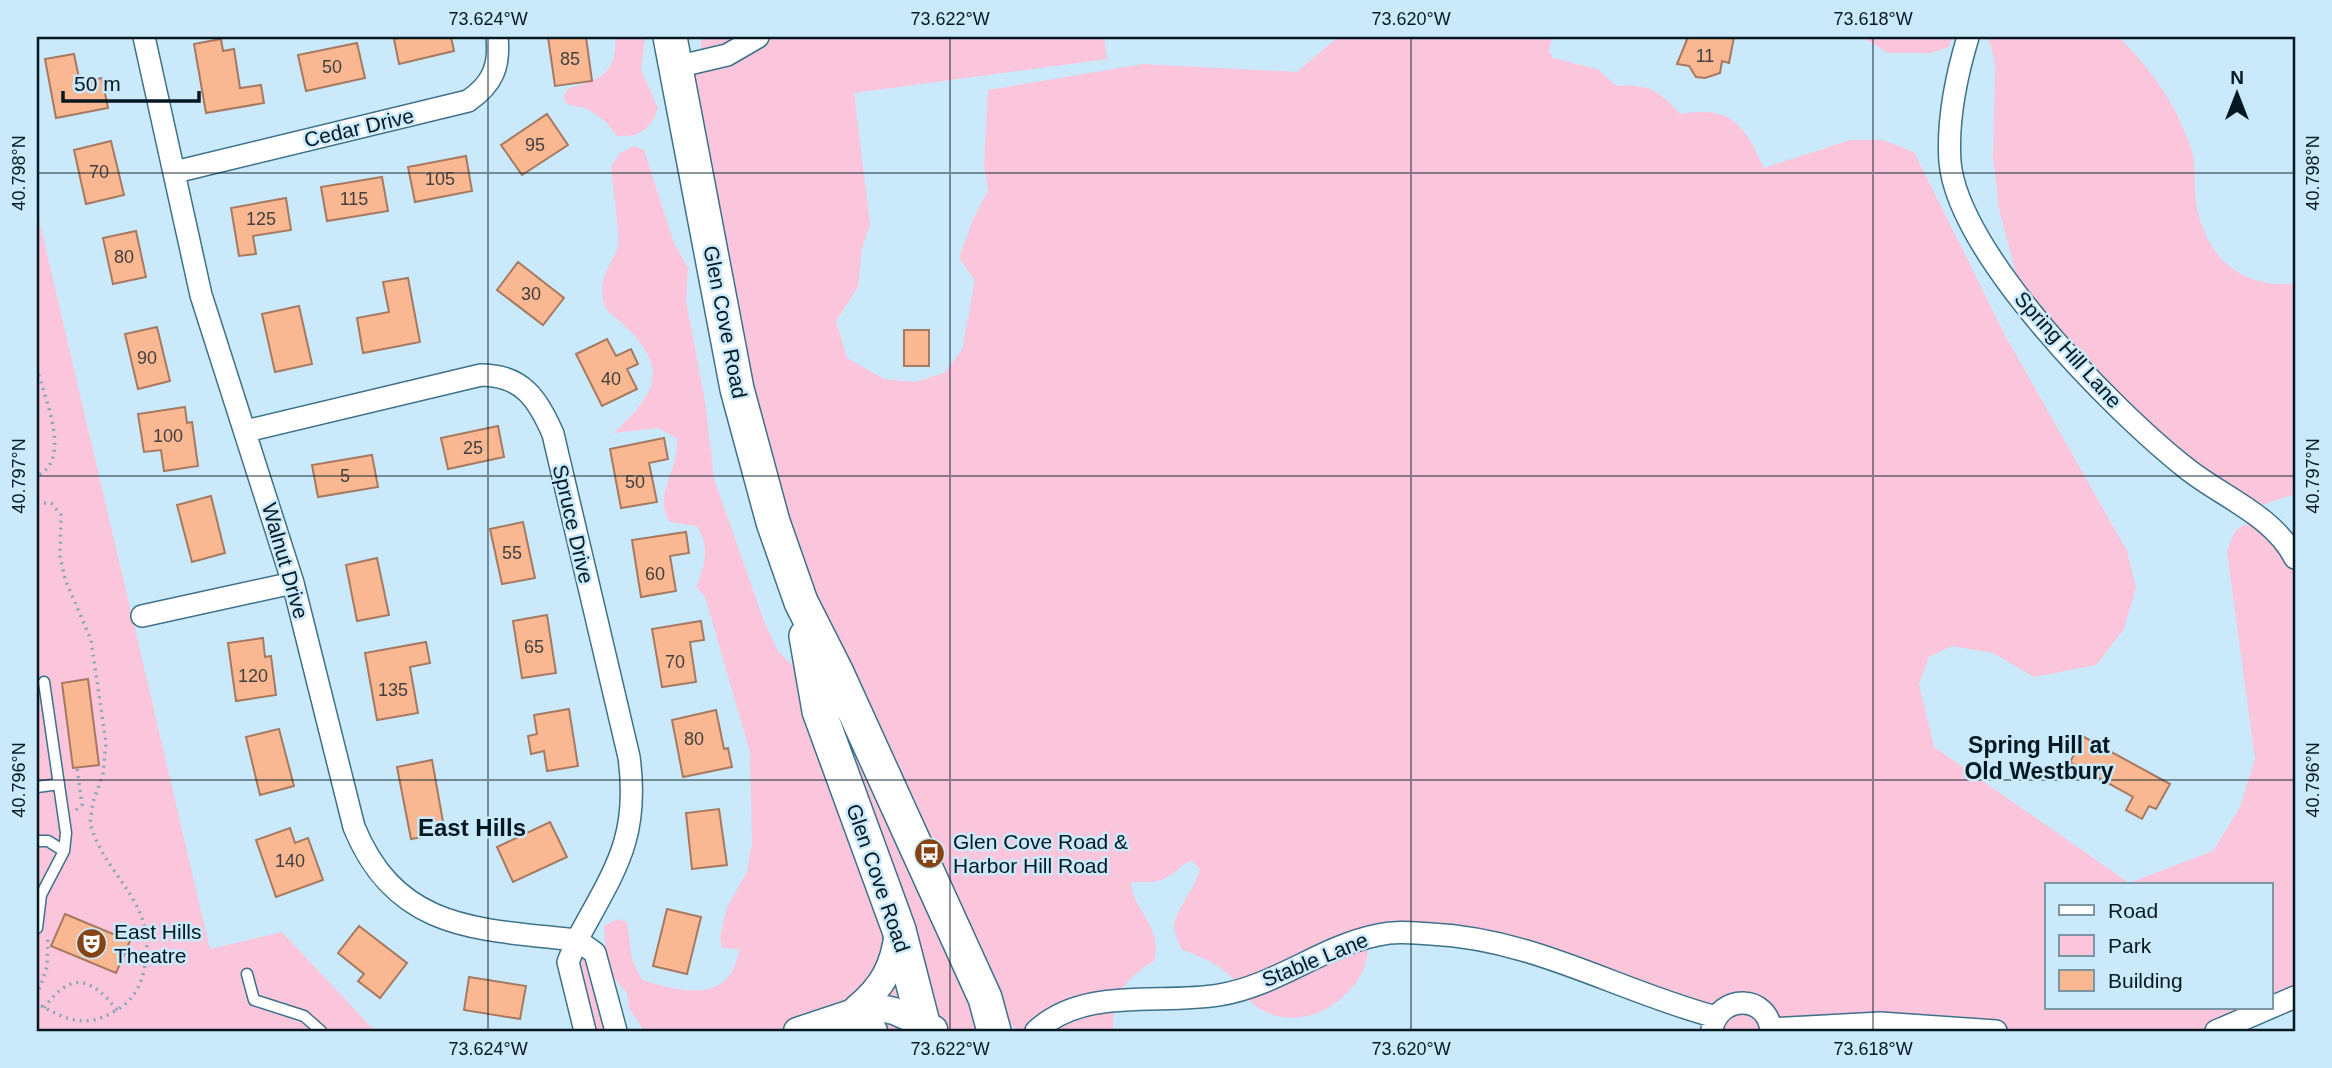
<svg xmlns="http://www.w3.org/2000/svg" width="2332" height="1068" viewBox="0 0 2332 1068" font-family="Arial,sans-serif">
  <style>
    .green { fill: #fbc5dc; fill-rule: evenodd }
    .building { fill: #fab892; stroke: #a67960; stroke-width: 2 }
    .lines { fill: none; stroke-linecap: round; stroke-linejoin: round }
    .service-casing { stroke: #3e718a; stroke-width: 13 }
    .minor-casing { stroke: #3e718a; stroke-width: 24 }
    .tertiary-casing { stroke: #3e718a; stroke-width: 29 }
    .primary-casing { stroke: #3e718a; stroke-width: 36 }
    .path { stroke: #8ba7b6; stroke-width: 3.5; stroke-dasharray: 2 5; stroke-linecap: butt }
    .service { stroke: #fff; stroke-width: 10 }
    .minor { stroke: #fff; stroke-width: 21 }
    .tertiary { stroke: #fff; stroke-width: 26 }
    .primary { stroke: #fff; stroke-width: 33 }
    .ticks { fill: none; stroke: #041822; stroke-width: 2; stroke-opacity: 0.45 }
    .labels { text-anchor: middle; stroke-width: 5; stroke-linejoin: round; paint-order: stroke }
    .number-label { font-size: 18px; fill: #42403e }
    .street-label { font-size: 21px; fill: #041822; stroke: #caeafb }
    .poi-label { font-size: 21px; fill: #041822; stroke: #caeafb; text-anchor: start }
    .neighbourhood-label { font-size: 23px; font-weight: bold; fill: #041822; stroke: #caeafb }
    .quarter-label { font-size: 24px; font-weight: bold; fill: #041822; stroke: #caeafb }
    .neatline { fill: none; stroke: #041822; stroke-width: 2.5 }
    .ticks-label { font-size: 18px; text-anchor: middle; fill: #041822 }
  </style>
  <rect width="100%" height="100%" fill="#caeafb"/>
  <path class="green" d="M615,37H645L641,70L658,108C652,128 639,138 617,136L605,121L588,109L566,104L564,95L569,88C599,81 618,73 615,37Z
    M702,37H1104L1107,59L854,93L870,224L862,249L858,287L836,321L847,358L884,379L915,382L944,373L962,350L975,280L959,258L973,219L988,191L984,163L988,90L1143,64L1297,72L1338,37H1552L1549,51L1553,58L1597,69L1617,86C1647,83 1660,91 1680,114C1732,106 1743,123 1764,168L1850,140H1883L1914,152L2006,337L2127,551L2136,587L2124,629L2096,665L2034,677L1993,653L1952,646L1929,657L1919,684L1934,747L2129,883L2213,851L2240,807L2255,759L2227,552C2236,524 2238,524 2267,523L2295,558V996L2216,1031L1771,1029L1764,1012H1719L1453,935L1368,947C1367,971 1357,985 1338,1001C1312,1022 1274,1025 1249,1000C1242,993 1237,982 1229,975C1216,962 1198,956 1181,949C1179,943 1174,933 1174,927C1174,912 1196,887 1200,869L1192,861C1181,864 1179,870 1169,876C1158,884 1143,882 1131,882C1133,913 1163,924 1154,961C1125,978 1112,998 1113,1031H1019L1003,1017L997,1031H644L629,1008L627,993L607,970L604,926L617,919L627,922L632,959L642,980C682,992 731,1005 739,949L722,948L720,936L727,907L747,872L752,843L750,752L705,597L696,587C705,565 710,547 697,526L670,522C651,496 682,466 676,438L658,428L614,433C657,392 670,369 623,324C610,312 602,311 602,290C602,272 614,261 618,245C620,236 612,179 611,166L620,153L634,146L644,150L674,243L688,268L686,301L705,401L714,479L764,621L778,651L808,681L819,711L676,67L708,55L701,49ZM2047,884H2271V1007H2047Z
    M1862,37H1952L1949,47L1931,53H1888Z
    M1986,37H2119C2153,72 2175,102 2191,148C2197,165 2193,185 2196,202C2205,256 2239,288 2295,284V494L2247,510L2147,434L2019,285L1999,209L1993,157L1995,66L1991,45Z
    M37,211L210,949L282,932L375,1031H37Z
    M577,940L595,953L616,1031H585Z
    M1750,1008L1767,1031H1719L1722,1018Z"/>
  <path class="building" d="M405,37H451L454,51L399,64L394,39Z
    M548,37H586L592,81L555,86Z
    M1688,37H1734L1729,63L1722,61L1720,73L1705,78L1696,77L1689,66L1677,64Z
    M221,39L223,51L234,49L240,88L261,85L264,103L206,113L194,44Z
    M357,43L365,78L306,91L298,55Z
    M74,54L80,83L102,78L108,108L56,118L45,59Z
    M547,114L568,145L522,175L501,145Z
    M111,141L124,195L86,204L74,150Z
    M466,156L472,191L415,202L408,167Z
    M382,177L388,211L327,221L321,187Z
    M286,198L291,230L253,236L256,254L239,256L231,208Z
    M136,231L146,277L113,284L103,238Z
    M518,262L564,298L543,325L497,290Z
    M408,278L420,342L363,353L357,318L389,312L383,282Z
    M299,306L312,364L275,372L262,314Z
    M157,327L170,381L138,389L125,334Z
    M904,330H929V366H904Z
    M607,339L616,356L631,349L638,364L627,369L637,389L602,406L576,354Z
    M185,407L187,423L192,422L198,466L164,471L161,450L144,452L138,414Z
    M498,426L504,457L448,469L441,438Z
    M664,438L668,459L649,463L657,502L621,508L610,449Z
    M372,455L378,487L318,497L312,465Z
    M211,496L225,553L192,562L177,505Z
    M523,522L535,578L502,584L490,529Z
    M686,532L689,553L670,556L676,591L641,597L632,540Z
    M377,558L389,615L357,621L346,565Z
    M547,615L556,673L522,678L513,621Z
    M701,621L704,640L690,642L696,682L662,687L652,629Z
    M263,638L265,657L271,656L276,695L236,701L228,643Z
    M426,642L430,663L410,667L418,713L377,720L365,653Z
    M88,679L99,765L73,768L62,683Z
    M569,709L578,766L547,771L544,751L531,754L528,736L537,734L534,715Z
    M716,710L724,749L728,748L732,767L683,777L672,720Z
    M279,729L294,786L260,795L246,737Z
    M2084,737L2170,784L2156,809L2149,806L2142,819L2126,810L2133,797L2070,762Z
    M432,760L445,833L411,839L397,767Z
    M719,809L727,865L692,869L686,813Z
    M550,822L567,857L513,882L497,847Z
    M290,828L295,843L308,838L323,880L276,897L256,840Z
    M667,909L701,917L687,974L653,966Z
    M65,914L130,941L116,973L51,946Z
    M359,926L407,963L380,998L358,981L364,974L338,953Z
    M469,977L526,986L520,1019L464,1010Z"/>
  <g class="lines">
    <defs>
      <path id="service" d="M37,787L59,784
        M37,841H48L64,851
        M37,928L41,895L64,851L66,833L44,682
        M247,974L254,1000L304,1016L321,1031"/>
      <path id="minor" d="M144,37L201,295L293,583L354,827C397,932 479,929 577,940C614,871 640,839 629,757L553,434C538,399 522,375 481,375L246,431
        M1968,37C1956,77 1947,120 1950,162C1958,254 2115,412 2186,468C2222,497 2273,515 2295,558
        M676,67L727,55L758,37
        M175,172L468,101C493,84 500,66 497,37
        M142,616L293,583
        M1712,1029C1719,994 1768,994 1771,1031
        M1771,1029L1880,1023L1996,1031
        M585,1031L568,962L577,940L595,953L616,1031
        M1036,1031C1084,986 1160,1005 1219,995C1276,986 1322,946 1378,935C1396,931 1413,933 1431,934C1535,939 1618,991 1716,1017
        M2216,1031L2295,997"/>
      <path id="tertiary" d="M856,1009C883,987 894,966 898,932
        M832,1022L874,1031
        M797,1031L872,1006L894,1011L934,1029"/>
      <path id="primary" d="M670,37L737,389L773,522L801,602L837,673L985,998L994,1031
        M806,636L819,711L899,930L925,1031"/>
    </defs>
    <use href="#service" class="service-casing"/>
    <use href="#minor" class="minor-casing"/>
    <use href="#tertiary" class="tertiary-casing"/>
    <use href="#primary" class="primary-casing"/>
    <path class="path" d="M37,368C44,398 73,459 37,476
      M37,502L52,504L61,515L60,556L65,579L91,640L106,743L103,774L93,802L90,823C106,881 162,903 143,974C139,990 130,1003 115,1011C86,1029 65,1020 37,1003
      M76,810L82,805L77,768
      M37,996L47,967L48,936
      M44,1008C71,971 91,977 117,1010"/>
    <use href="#service" class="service"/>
    <use href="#minor" class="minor"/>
    <use href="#tertiary" class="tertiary"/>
    <use href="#primary" class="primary"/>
  </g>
  <path class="ticks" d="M488,37V1031M950,37V1031M1411,37V1031M1873,37V1031M37,173H2295M37,476H2295M37,780H2295"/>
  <defs>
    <symbol id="bus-disc" viewBox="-11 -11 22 22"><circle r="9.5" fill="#864313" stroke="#caeafb"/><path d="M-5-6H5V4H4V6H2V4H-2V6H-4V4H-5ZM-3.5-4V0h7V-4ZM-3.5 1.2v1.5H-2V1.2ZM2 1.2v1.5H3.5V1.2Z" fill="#fff"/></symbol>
    <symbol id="theatre-disc" viewBox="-11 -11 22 22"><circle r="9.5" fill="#864313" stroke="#caeafb"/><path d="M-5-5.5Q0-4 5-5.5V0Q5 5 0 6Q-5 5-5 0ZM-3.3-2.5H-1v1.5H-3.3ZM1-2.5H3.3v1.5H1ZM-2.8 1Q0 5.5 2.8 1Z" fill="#fff"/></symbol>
  </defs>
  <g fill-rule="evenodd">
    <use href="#bus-disc" x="912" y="836" width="35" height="35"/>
    <use href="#theatre-disc" x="74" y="926" width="35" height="35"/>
  </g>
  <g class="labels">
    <g class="number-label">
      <text x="1705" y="62">11</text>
      <text x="570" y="65">85</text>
      <text x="332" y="73">50</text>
      <text x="535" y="151">95</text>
      <text x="99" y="178">70</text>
      <text x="440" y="185">105</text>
      <text x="354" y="205">115</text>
      <text x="261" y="225">125</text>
      <text x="124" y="263">80</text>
      <text x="531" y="300">30</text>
      <text x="147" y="364">90</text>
      <text x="611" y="385">40</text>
      <text x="168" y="442">100</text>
      <text x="473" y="454">25</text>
      <text x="345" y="482">5</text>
      <text x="635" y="488">50</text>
      <text x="512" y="559">55</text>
      <text x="655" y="580">60</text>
      <text x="534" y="653">65</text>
      <text x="675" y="668">70</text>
      <text x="253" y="682">120</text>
      <text x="393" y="696">135</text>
      <text x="694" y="745">80</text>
      <text x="290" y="867">140</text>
    </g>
    <g class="street-label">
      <text transform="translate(359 128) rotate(-13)" y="7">Cedar Drive</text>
      <text transform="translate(725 322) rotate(79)" y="7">Glen Cove Road</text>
      <text transform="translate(2068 350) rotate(48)" y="7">Spring Hill Lane</text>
      <text transform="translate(573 524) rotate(77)" y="7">Spruce Drive</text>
      <text transform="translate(285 561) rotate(74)" y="7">Walnut Drive</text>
      <text transform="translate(878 878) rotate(71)" y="7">Glen Cove Road</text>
      <text transform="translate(1315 960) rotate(-22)" y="7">Stable Lane</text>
    </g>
    <g class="poi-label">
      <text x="953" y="849">Glen Cove Road &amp;<tspan x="953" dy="24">Harbor Hill Road</tspan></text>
      <text x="114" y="939">East Hills<tspan x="114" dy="24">Theatre</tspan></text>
    </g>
    <g class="neighbourhood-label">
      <text x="2039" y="753">Spring Hill at<tspan x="2039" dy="26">Old Westbury</tspan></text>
    </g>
    <g class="quarter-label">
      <text x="472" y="836">East Hills</text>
    </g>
  </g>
  <rect width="2332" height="1068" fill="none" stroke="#caeafb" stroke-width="77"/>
  <rect x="2045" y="883" width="228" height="126" fill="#caeafb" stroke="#7b96a4" stroke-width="2"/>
  <rect x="2059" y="905" width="35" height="10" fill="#ffffff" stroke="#7b96a4" stroke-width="2"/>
  <text x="2108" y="918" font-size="21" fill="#041822">Road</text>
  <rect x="2059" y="935" width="35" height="21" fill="#fbc5dc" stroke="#7b96a4" stroke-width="2"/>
  <text x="2108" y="953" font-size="21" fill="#041822">Park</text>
  <rect x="2059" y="970" width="35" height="21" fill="#fab892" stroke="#7b96a4" stroke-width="2"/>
  <text x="2108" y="988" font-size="21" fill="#041822">Building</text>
  <g transform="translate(2237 94)" stroke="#caeafb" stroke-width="5" paint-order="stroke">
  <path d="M0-5L12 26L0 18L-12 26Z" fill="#041822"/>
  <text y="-10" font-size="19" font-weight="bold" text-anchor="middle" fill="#041822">N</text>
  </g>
  <path d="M63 91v10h136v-10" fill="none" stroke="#041822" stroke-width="3.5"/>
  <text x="74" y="91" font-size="21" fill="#041822" stroke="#caeafb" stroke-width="5" paint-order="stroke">50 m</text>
  <rect x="38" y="38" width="2256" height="992" class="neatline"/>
  <g class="ticks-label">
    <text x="488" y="25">73.624°W</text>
    <text x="950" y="25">73.622°W</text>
    <text x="1411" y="25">73.620°W</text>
    <text x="1873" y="25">73.618°W</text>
    <text transform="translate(19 173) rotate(-90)" y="6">40.798°N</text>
    <text transform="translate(2313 173) rotate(-90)" y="6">40.798°N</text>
    <text transform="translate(19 476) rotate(-90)" y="6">40.797°N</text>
    <text transform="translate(2313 476) rotate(-90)" y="6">40.797°N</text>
    <text transform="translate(19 780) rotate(-90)" y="6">40.796°N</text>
    <text transform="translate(2313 780) rotate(-90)" y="6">40.796°N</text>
    <text x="488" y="1055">73.624°W</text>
    <text x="950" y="1055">73.622°W</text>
    <text x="1411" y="1055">73.620°W</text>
    <text x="1873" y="1055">73.618°W</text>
  </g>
</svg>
